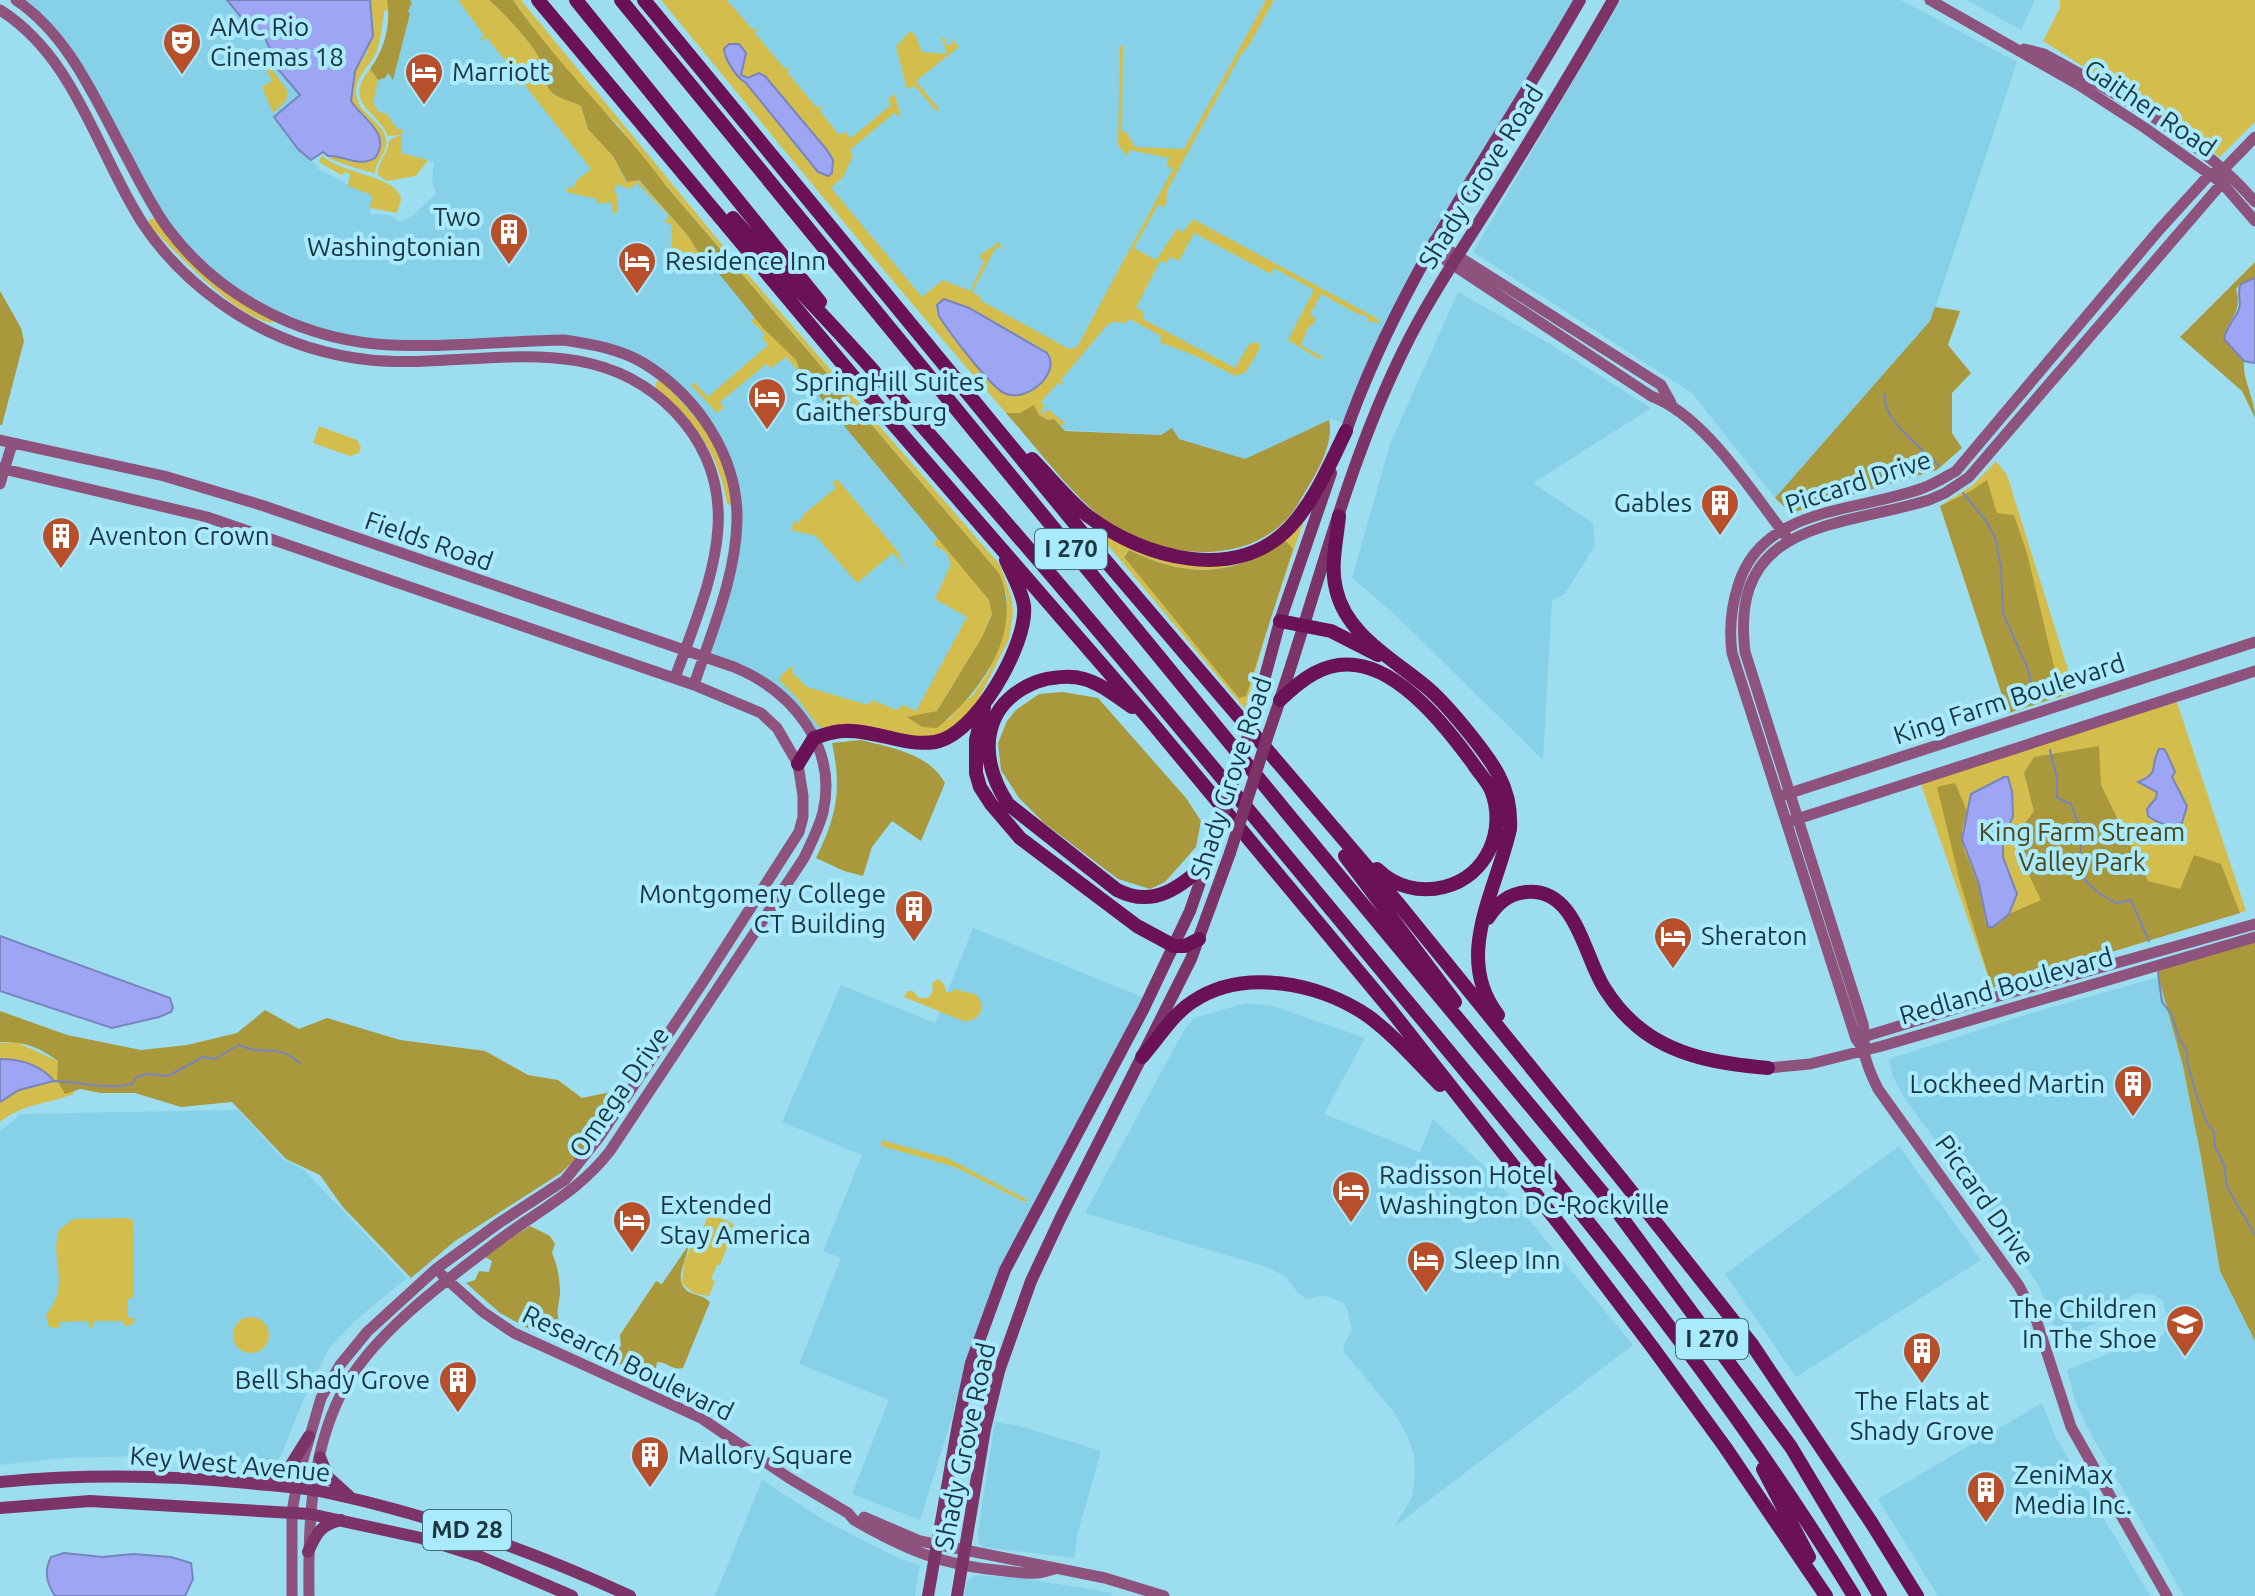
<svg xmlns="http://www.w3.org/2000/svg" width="2255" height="1596" viewBox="0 0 2255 1596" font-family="Ubuntu,sans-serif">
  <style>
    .built { fill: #87d1e8 }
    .green { fill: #d3be4d; fill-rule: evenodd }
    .forest { fill: #a9993c }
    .water { fill: #9ea6f4; stroke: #7784bd; stroke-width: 2 }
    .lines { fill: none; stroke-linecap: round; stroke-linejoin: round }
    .stream { stroke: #7784bd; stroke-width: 2 }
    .secondary { stroke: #8e537d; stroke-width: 11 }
    .primary { stroke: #7c3468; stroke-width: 12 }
    .highway { stroke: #6b1257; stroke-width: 14 }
    .primary-bridge { stroke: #7c3468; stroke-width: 12 }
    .labels { text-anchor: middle; stroke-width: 8; stroke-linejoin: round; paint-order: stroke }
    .shield { fill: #a9eafe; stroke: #466c78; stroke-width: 2 }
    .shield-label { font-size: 24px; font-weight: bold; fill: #1b363e }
    .poi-label { font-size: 26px; fill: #1b363e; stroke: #a9eafe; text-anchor: start }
    .street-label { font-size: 26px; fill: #1b363e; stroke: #a9eafe }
    .park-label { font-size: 26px; fill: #4e4614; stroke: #a9eafe }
  </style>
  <rect width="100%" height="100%" fill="#9cddf0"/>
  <path class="built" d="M18,0H227L250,28L265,38L270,49L271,61L300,95L275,116L283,131L298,149L318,166L317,168L350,186L374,194L370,214L389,215L401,222L412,216L436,194L432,180L434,162L398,152L402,131L396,130L378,113L372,103L378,78L405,0H463L639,179L988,588L905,740L855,730L815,737L787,697L706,656L736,548L727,459L647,363L577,340L407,343L327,334L239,295L175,235L81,71Z
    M665,0H1578L1439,231L1347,424L1332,419L1245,460L1166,435L1064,430L1054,419L1042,413L1036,405L1073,358L918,309Z
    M1621,0H1901L2017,62L1931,321L1775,498L1692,393L1473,252Z
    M1967,0H2035L2021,30Z
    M1458,292L1545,341L1651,408L1533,483L1593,523L1595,546L1564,595L1552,600L1543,760L1393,613L1352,578L1390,444Z
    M973,928L1147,999L1056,1168L969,1363L920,1520L852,1494L889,1400L799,1364L841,1258L823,1251L862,1155L782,1122L841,985L935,1023Z
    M2159,977L2183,1066L2201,1157L2220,1271L2255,1341V1596H2184L2087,1427L2076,1403L2067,1370L2130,1345L2139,1347L2160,1338L2165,1332L2167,1319L2163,1301L2154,1295L2136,1293L2118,1304L2105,1319L2059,1339L2039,1286L1988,1211L1905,1099L1893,1077L1889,1059L2035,1012Z
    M1246,1003L1273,1006L1365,1038L1324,1114L1420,1152L1433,1119L1485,1167L1633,1345L1394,1527L1412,1497L1415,1476L1414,1455L1407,1435L1393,1411L1345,1353L1343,1346L1352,1330L1347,1309L1343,1303L1330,1297L1320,1296L1306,1299L1298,1293L1287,1278L1270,1268L1085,1213L1183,1032L1194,1018Z
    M238,1110L284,1160L303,1169L407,1278L356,1320L329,1348L306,1394L276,1467L199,1458L147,1456L62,1458L0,1465V1131L21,1114Z
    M1899,1146L1981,1260L1796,1377L1725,1274Z
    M2042,1403L2055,1436L2150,1596H1938L1878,1499Z
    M995,1422L1020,1426L1101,1451L1078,1532L1074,1558L983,1547L979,1544L978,1532Z
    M762,1480L822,1519L894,1556L920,1566L915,1596H715Z
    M975,1575L1021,1578L1112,1593L1111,1596H964L967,1581Z"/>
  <path class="green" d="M370,0H400L384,12C382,26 381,42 375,55C368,68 355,77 356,93C357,114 382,120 386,139C389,152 375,161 375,173C367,172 332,161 328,157C350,154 383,180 380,135L351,101L355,71L367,52L373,20Z
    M458,0H489C500,9 534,45 539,58C544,70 542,82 552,93C561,100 571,101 581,106L588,129L613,156L626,182L638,180L689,237L701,257L675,250L673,256L666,255V251L672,250L671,224L664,222L669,216L637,183L630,189L617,184L614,191L617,195L618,211L613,215L612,202L597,204V199L566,192L568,187L574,188L575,182L591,169L523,83L517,86L512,80L516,74L487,38L480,41L484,35Z
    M513,0H521L724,247L1000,565L1012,599L1013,614L1009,639L972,712L961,724L931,738L819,727L797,698L779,680L782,674L794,665L792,672L807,687L868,705L872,700L897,710L903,705L916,711L967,617L935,599L951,564L947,553L933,544L939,538L989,600L992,613L982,637L937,711L908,717L922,727L949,719L959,706L973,695L989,671L1005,624L1007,596L999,573L638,153L618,125L589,97L547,47Z
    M661,0H727L753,30L759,28L755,33L785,69L791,67L787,72L817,108L823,105L820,111L839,135L845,132L851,138L891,105L888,99L895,94L901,117L894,113L850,150L853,156L843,177L831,188L922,297L943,280L970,291L984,261L979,256L999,242L1003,249L996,247L972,292L981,297L980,300L1069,349L1077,347L1173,169L1166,165L1169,158L1130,150L1127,156L1118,145L1120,46H1123L1122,131L1127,133L1135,147L1184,149L1266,0H1274L1250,44L1240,56L1167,191L1166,207L1158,205L1134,248L1156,260L1177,229L1183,232L1193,219L1378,319L1380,323L1368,321L1367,316L1358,314L1321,294L1310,315L1316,318L1312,326H1309L1301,345L1324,358L1319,359L1288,340L1314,290L1274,268L1271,274L1194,233L1179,261L1170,257L1166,263L1160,261L1136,308L1144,312L1143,319L1235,368L1250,343H1259L1260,348L1246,372L1235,376L1196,356L1162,343L1160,341L1161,336L1130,319L1126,323L1114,322L1108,324L1061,380L1064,385L1058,383L1041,402L1045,406L1041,411L1044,414L1048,409L1066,424L1060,425L1054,419L1048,420L1028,409L1020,413H1006C888,278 775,139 661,0ZM746,53L741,75L745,78L759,73L765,76L827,150L831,173L828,176L818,172L807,160L746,83L738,77L726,58ZM940,301L969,308L1042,349L1052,360C1048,380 1033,395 1013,396C990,380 943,335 936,308Z
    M2060,0H2255V122L2220,157L2173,124L2043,41L2060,8Z
    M909,32L915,34L922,52L947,54L941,37L945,38V45H951L952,39L959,47L916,81L939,109L936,111L915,86L907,89L896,47Z
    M267,63L288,91L286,101L273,113L262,87L272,81L264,65Z
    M370,69L378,80L373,103L379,112L387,114L397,129L403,130L402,135L388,136C376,108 342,104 370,69Z
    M398,136H402L401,153L428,160L416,176L387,181L378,175C377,161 389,154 389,140Z
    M322,155C335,172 391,175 400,195C403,201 398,207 397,213L370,208L372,195L348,186L350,174L346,172L341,175L319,162Z
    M154,218L168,236L273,320V323C235,318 176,252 149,225V220Z
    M755,317L796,360L801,374L786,357L771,368L766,364L720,402L724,408L717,413L691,385L694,382L708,397L768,345L762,338L765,334L751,321Z
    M657,381H661C695,414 732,454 731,505L727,504C720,456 695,420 657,389L655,386Z
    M319,426L357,440L361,447L359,453L350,456L313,443Z
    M1996,461L2007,475L2075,692L2008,713L1940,506L1973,485Z
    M835,480L839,481L900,554L898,555L909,571L893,553L857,583L816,536L791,530L794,521L799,523L804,514L836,488L833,483Z
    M1305,517L1268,626L1245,709L1096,531L1097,529L1219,565ZM1129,550C1182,575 1218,577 1270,551L1267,627L1245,696L1239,697L1124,556Z
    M2177,702L2246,911L1992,988L1920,782Z
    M938,979L944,984L946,992H952L955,989L977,995L982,1005C981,1016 974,1022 963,1021L904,997L907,991H913L919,998H928L933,991L932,983Z
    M16,1042L77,1070L74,1094C48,1104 22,1104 0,1122V1043Z
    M881,1140L947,1158L1028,1200L1025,1202L955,1167L882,1146Z
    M709,1213L732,1223L735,1228L720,1265H717L711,1279L715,1281L709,1296L693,1293L682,1283L684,1263L698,1230L702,1231Z
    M129,1218L133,1221L134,1297L128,1299V1317L135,1319L133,1324L125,1327L123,1321H94L93,1327L90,1328L88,1321L60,1322L59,1328L49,1327L46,1315C72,1284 49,1262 59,1230L73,1219Z
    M233 1335a18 18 0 1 1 36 0a18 18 0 1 1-36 0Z"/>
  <path class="forest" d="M387,0H410L412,3L408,11L410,14L393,80L388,73L385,78L378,80L370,69C385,49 391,24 387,0Z
    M489,0H513C559,67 619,122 667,187L999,573C1025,632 981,692 937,728L922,727L907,717L937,711L982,637L992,614L989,600L801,374L796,360L763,328L716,270L701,257L689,237L639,180L627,182L613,156L588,129L581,106C571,101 561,100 552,93C542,82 544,70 539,58C534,45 500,9 489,0Z
    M2255,262V278L2241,284L2236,289C2243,314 2229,316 2224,338L2244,361C2242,380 2255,398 2255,418L2242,391L2180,337Z
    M0,291L21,328L24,341L2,425H0Z
    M1935,307L1960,311L1948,345L1971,373L1952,393V433L1962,448L1937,470L1791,513L1775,498L1930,321Z
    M1034,405L1039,415L1048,420L1054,419L1065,431L1161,435L1172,428L1179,439L1245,459L1329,420C1335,447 1312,480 1298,504C1256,573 1151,560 1096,513C1063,484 1035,446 1006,413H1020Z
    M1987,480L1997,513L2014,515L2027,553L2061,696L2008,713L1940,506L1969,492Z
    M1285,540L1293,549L1246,696L1239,698L1124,557L1129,550C1187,578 1231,578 1285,540Z
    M1063,692L1098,698L1186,798L1201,821L1196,847L1165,882L1150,889L1118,879L1044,823L1019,798L1001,770L998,743L1007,721L1016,710L1039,694Z
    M861,740C892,748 928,753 945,783L921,841L892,821L872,847L863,876L844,871L816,858C837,816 842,789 832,743Z
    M2099,746L2101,785L2148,881L2180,889L2194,855L2221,864L2240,913L1992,988L1960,882L1937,787L1955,783L1967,811L1962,829L1964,849L1983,897L1985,922L2000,923L2009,914L2041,900L2025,867L2015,837L2034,811L2024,773L2034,757Z
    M2255,937V1341L2220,1271L2201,1157L2183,1066L2155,964Z
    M265,1010L299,1029L327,1018L400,1040L485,1051L528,1075L558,1080L582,1098L616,1091L608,1111L577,1157L561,1173L455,1241L411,1278L342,1206L320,1175L286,1159L232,1102L181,1107L135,1093H101L80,1089L65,1094L57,1080L58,1061C39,1047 24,1041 0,1042V1011L67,1035L141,1050L187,1045L237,1033Z
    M530,1226L550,1236L555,1244L552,1253C558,1266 560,1280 560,1294C559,1304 556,1311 559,1321H549L529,1329L500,1313L466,1283L475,1280L479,1271L489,1272L492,1261L483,1256Z
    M688,1246C688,1259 673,1278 686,1290C693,1296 702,1294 710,1302L683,1368C673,1371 667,1362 657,1362L656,1368L647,1376L618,1363L616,1351L621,1346L620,1335L656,1281L662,1284Z"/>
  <path class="water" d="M227,0H370L373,36L355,71L351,101C363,120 392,133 375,158C358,168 345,155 328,156L323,152L311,160L298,149L274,117L300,95L271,61L270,49L265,38L250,28Z
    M729,44H739L746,53L741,75L748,78L759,73L765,76L827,150L833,160L832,173L828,176L818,172L746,83C736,77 725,60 724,49Z
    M2255,278V362L2254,363L2244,361L2224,339C2228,323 2234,321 2239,309C2242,300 2236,293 2241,284Z
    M944,299L969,308L1047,353C1062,373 1026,404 1004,393C989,385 949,332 939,316L937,305Z
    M2159,749H2164C2169,756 2171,764 2175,772L2172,777L2187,806L2182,823C2168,827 2159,824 2148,816L2147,809L2156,798L2157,792L2138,782C2161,773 2149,767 2159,749Z
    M2004,777H2008L2012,792L2013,816L2003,841V857L2017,894L2009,914L1993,927H1988L1979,884L1962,839L1971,794Z
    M0,936L170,998L173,1008L171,1012L159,1017L112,1028L0,991Z
    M0,1059C20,1059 41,1065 54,1081L19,1090L0,1102Z
    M64,1553L102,1557L133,1554L171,1557L191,1563L193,1579L185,1596H55C46,1582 44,1571 51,1557Z"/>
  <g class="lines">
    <path class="stream" d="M1885,394C1880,418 1923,449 1939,466
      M1963,493L1986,521L1995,537L2001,568L2003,613L2028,669L2035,701
      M2050,750L2057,778V798L2071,804L2083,836L2079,857L2084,879L2097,892L2116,903L2131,900L2149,941
      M2158,973L2162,1002L2172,1015L2179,1038L2187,1051V1061L2197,1097L2208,1125L2214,1131L2215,1147L2224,1165L2227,1187L2255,1235
      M54,1081C80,1082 107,1090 132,1084L137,1077L147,1074L168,1076L203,1057L215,1059L239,1045C264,1057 275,1042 300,1063"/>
    <path class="secondary" d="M16,0C69,36 94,97 124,152C138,178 151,206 169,230C218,295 295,336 376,344C437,349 502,341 564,340C591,344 621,349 645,364C698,397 738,457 737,520C736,577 711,633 694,685
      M1930,0L2079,85L2145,128L2222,183L2255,221
      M0,10C76,58 97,153 143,224C163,254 190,281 219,302C263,334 315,354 370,360C476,370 591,324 675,412C754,495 707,587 675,678
      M2024,49L2044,54C2118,95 2199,137 2255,202
      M1434,241L1661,385L1671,403
      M1429,249L1651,396C1705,416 1750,490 1786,536
      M0,440L164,476L264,506L734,667C792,691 838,746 823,812C819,828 811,843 804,858L610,1151C579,1191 541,1209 502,1238C449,1278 371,1334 341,1394C310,1456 308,1528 309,1596
      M0,468L207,517L694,685L761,713L777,728L798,764L803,796V817L799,832L703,982L600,1136L565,1180L499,1223L436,1269L367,1332L340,1365L321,1398L298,1477L292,1512V1596
      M0,484L12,444
      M1784,795L2255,642
      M1791,821L2255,671
      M1860,1038L1974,1003L2255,924
      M1864,1050L1856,1039L1732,653C1729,630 1731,608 1738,586C1761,506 1859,512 1923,488C1935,484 1945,477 1956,471L2159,230L2210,174L2225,168L2255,137
      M1768,1068L1810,1064L1882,1046L2255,937
      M442,1275L483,1312L514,1333L701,1418L789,1478L848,1513L854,1520C906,1550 944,1566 1005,1571C1025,1573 1034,1576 1054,1569
      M864,1517L920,1541L1105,1578L1164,1596
      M2167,1596L2071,1427L2036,1319L2019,1286L1878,1089C1872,1077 1866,1064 1864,1051C1864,1041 1865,1034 1863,1024L1745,652C1729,520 1838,528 1929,500L1945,493L1969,477L2222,183L2225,168"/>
    <path class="primary" d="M1344,437C1398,279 1498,144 1580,0
      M1255,714L1280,621L1331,473
      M1269,732C1314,605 1344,470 1404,349C1428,300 1459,254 1488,208C1531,139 1573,70 1613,0
      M320,1457L328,1477L349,1496
      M0,1482C83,1474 165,1475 248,1483C276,1486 305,1487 333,1494C437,1517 533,1551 630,1596
      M261,1482L289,1468L309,1436
      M0,1508L90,1501L310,1514L421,1538L481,1557L572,1596
      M308,1552C316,1534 321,1524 341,1520
      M928,1596L958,1424L971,1363L1005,1270L1144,1008L1190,911L1216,836
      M957,1596L985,1429L999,1371L1031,1281L1061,1217L1191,959L1230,853"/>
    <path class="highway" d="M538,0L888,418L1149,719L1390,1009L1563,1229L1653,1348L1725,1447L1826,1596
      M576,0L820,302
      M621,0L1292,819L1611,1203L1791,1447L1880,1596
      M644,0L1099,553L1397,902L1623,1181L1751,1343L1871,1522L1917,1596
      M733,218C780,272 831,322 878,376C1054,574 1223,779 1392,983C1556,1180 1720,1376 1854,1596
      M1032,459C1050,477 1068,500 1088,516C1143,558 1236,584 1290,527C1315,500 1330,464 1346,431
      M1339,516C1337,539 1330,566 1336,589C1346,636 1397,661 1430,690C1449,707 1488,754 1499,776C1508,793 1511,811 1510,829C1496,892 1453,957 1498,1015
      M1280,621L1331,631L1378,655
      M1280,700C1301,680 1324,661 1355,665C1402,670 1448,729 1474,765C1479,773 1487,781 1491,790C1507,830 1487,876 1444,887C1420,893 1395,887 1377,869
      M984,707L976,740V773L980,787L991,804L1020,838L1137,926L1174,946H1185L1199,939
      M1132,707C1117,697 1102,684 1084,679C1070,675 1050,677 1036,682C980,705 978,758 1008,804L1117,890C1154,909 1180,887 1208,862
      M798,764L814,738C824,735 833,731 844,731C874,729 904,747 935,742C975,736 1028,644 1024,606C1022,591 1012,574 1006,560
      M1345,856L1455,1002
      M1488,918C1498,903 1508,894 1526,892C1577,887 1584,958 1605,989C1613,1002 1625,1016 1637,1026C1673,1057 1723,1064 1768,1068
      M1142,1057C1158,1039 1172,1015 1192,1002C1243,967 1320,983 1368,1016C1394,1035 1416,1061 1440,1085
      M1763,1469L1809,1557"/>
    <path class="primary-bridge" d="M1216,836L1255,714
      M1230,853L1269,732"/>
  </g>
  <defs>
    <symbol id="theatre-pin" viewBox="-11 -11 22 30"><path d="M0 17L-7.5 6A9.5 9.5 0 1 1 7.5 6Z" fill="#b74f2b" stroke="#a9eafe"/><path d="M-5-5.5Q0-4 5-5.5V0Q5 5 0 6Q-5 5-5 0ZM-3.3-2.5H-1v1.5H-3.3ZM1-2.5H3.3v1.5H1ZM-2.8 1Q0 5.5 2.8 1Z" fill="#fff"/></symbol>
    <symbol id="hotel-pin" viewBox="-11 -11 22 30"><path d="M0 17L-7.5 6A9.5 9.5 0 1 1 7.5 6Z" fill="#b74f2b" stroke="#a9eafe"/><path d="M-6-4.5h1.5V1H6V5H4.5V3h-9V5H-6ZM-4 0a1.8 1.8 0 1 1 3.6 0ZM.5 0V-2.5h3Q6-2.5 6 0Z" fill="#fff"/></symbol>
    <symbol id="building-pin" viewBox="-11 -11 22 30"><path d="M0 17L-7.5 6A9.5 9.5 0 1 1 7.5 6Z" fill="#b74f2b" stroke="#a9eafe"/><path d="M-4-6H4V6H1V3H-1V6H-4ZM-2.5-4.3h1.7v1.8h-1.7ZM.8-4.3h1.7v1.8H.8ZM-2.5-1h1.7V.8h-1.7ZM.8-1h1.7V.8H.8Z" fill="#fff"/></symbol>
    <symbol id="school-pin" viewBox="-11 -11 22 30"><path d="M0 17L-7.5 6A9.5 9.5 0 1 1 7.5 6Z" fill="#b74f2b" stroke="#a9eafe"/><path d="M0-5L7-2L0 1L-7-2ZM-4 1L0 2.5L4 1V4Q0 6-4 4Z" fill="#fff"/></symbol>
  </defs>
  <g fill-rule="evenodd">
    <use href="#theatre-pin" x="160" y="20" width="44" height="60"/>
    <use href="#hotel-pin" x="402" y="50" width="44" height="60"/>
    <use href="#building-pin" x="487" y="210" width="44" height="60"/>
    <use href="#hotel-pin" x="615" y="239" width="44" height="60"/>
    <use href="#hotel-pin" x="745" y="375" width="44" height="60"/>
    <use href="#building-pin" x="1698" y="481" width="44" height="60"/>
    <use href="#building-pin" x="39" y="514" width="44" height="60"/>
    <use href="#building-pin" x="892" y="887" width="44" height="60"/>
    <use href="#hotel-pin" x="1651" y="914" width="44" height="60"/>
    <use href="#building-pin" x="2111" y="1062" width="44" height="60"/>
    <use href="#hotel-pin" x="1329" y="1168" width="44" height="60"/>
    <use href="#hotel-pin" x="610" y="1198" width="44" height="60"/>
    <use href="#hotel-pin" x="1404" y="1238" width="44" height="60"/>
    <use href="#school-pin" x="2163" y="1302" width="44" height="60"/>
    <use href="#building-pin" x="1900" y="1329" width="44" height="60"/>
    <use href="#building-pin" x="436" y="1358" width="44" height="60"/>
    <use href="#building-pin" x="628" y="1433" width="44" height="60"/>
    <use href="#building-pin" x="1964" y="1468" width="44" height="60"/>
  </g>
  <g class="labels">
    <g class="shield">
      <rect x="1035" y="529" width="72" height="40" rx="6"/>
      <rect x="1676" y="1319" width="72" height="40" rx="6"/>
      <rect x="423" y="1510" width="88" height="40" rx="6"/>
    </g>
    <g class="shield-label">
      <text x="1071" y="557">I 270</text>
      <text x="1712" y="1347">I 270</text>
      <text x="467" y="1538">MD 28</text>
    </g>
    <g class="poi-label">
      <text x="210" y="36">AMC Rio<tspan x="210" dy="30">Cinemas 18</tspan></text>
      <text x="452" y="81">Marriott</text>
      <text x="481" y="226" text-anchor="end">Two<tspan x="481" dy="30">Washingtonian</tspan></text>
      <text x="665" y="270">Residence Inn</text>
      <text x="795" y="391">SpringHill Suites<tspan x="795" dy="30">Gaithersburg</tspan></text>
      <text x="1692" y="512" text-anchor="end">Gables</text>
      <text x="89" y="545">Aventon Crown</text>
      <text x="886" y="903" text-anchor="end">Montgomery College<tspan x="886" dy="30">CT Building</tspan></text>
      <text x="1701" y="945">Sheraton</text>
      <text x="2105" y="1093" text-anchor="end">Lockheed Martin</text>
      <text x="1379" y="1184">Radisson Hotel<tspan x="1379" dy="30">Washington DC-Rockville</tspan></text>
      <text x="660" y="1214">Extended<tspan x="660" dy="30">Stay America</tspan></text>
      <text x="1454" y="1269">Sleep Inn</text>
      <text x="2157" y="1318" text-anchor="end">The Children<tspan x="2157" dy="30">In The Shoe</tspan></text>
      <text x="430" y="1389" text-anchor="end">Bell Shady Grove</text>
      <text x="1922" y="1410" text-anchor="middle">The Flats at<tspan x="1922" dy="30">Shady Grove</tspan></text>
      <text x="678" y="1464">Mallory Square</text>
      <text x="2014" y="1484">ZeniMax<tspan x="2014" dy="30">Media Inc.</tspan></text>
    </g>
    <g class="street-label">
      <text transform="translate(2150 108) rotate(34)" y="9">Gaither Road</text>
      <text transform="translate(1481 177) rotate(-58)" y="9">Shady Grove Road</text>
      <text transform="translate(1858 482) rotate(-18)" y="9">Piccard Drive</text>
      <text transform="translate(429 541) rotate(19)" y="9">Fields Road</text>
      <text transform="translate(2009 699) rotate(-18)" y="9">King Farm Boulevard</text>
      <text transform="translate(1231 778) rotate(-72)" y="9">Shady Grove Road</text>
      <text transform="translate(2006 986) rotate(-16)" y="9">Redland Boulevard</text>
      <text transform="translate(619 1092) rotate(-55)" y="9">Omega Drive</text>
      <text transform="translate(1985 1200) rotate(55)" y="9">Piccard Drive</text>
      <text transform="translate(628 1363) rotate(26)" y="9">Research Boulevard</text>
      <text transform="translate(965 1446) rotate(-78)" y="9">Shady Grove Road</text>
      <text transform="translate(230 1464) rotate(5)" y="9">Key West Avenue</text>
    </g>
    <g class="park-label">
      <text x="2082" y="841">King Farm Stream<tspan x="2082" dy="30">Valley Park</tspan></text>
    </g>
  </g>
</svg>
